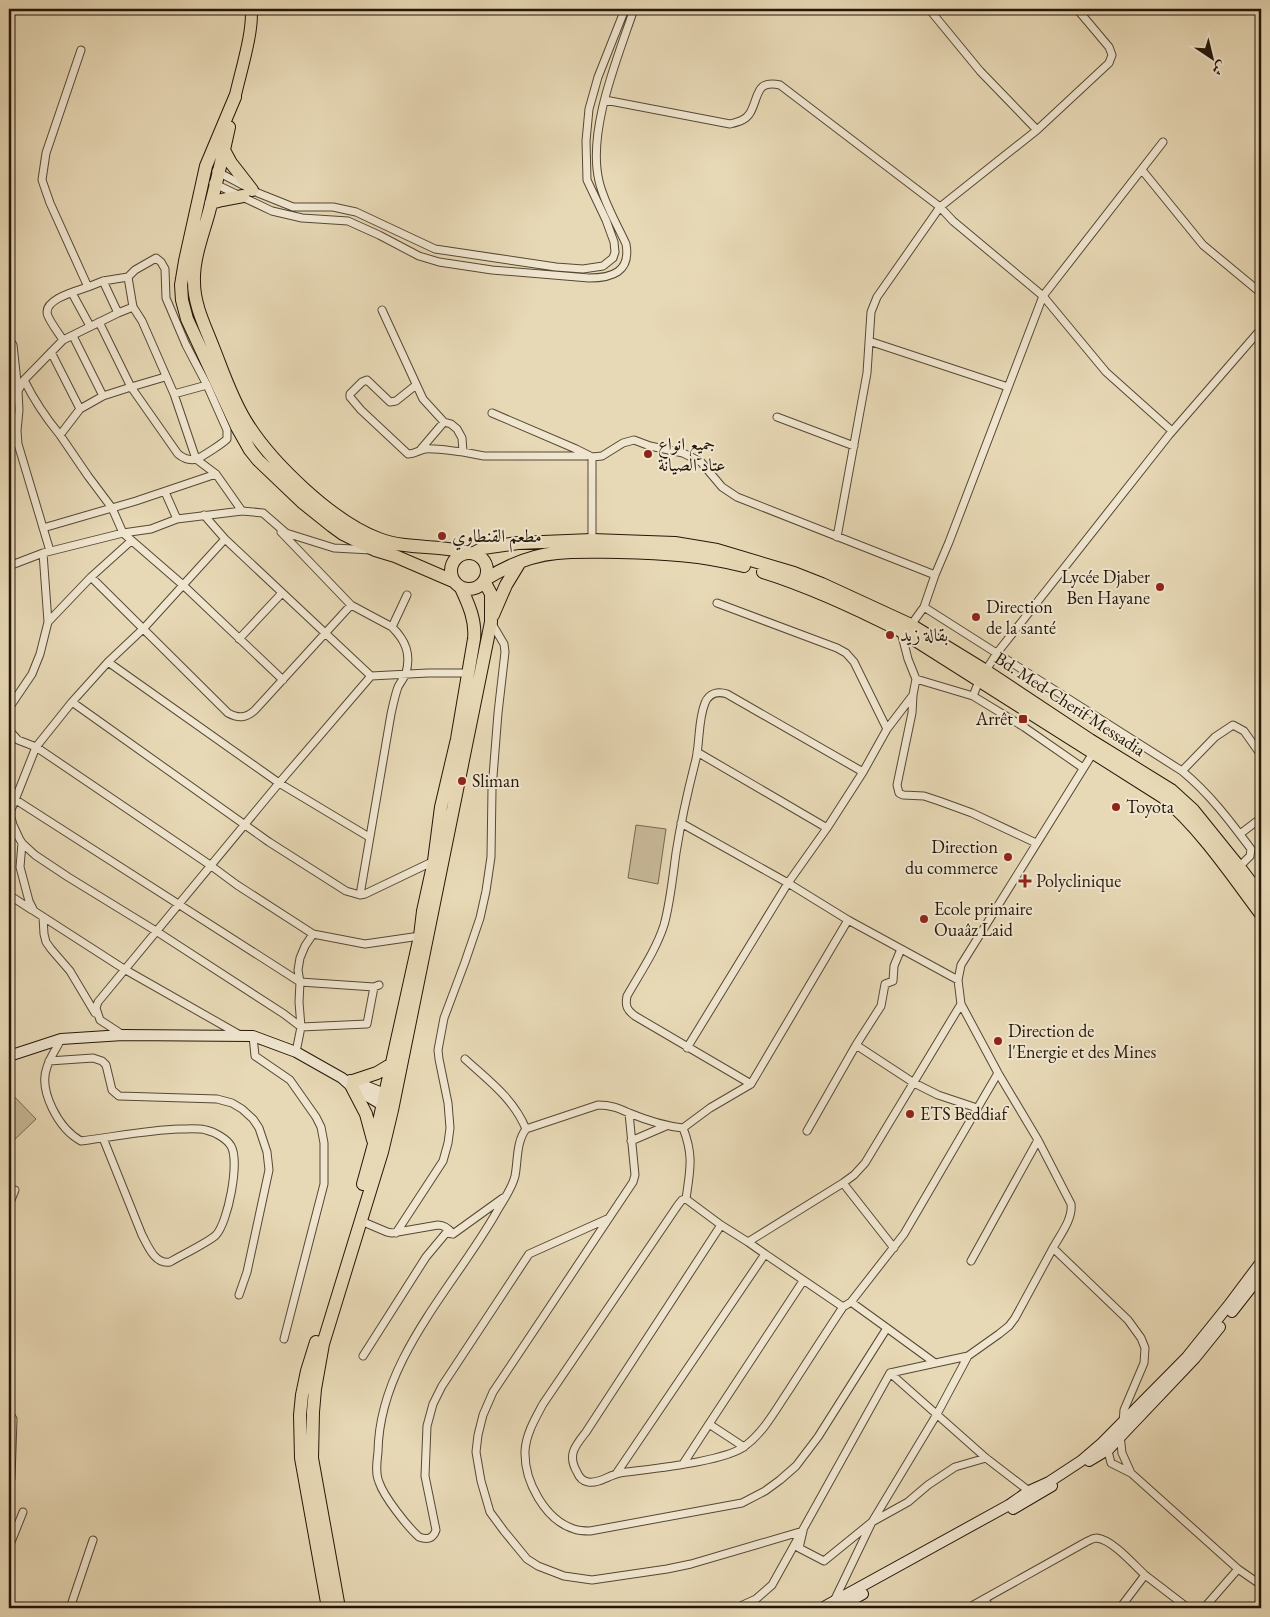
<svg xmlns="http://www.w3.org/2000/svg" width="1270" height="1617" viewBox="0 0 1270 1617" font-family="'EB Garamond',Amiri,serif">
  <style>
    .green { fill: #c7b898; stroke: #766850 }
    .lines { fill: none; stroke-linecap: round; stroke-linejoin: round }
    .street-casing { stroke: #554834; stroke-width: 9 }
    .secondary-casing { stroke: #241708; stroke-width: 12 }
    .primary-casing { stroke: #241708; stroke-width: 13 }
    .highway-casing { stroke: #241708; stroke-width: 14 }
    .street { stroke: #f0e6d0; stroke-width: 7 }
    .secondary { stroke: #f0e6d0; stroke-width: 10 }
    .primary { stroke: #e8d9b6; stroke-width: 11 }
    .highway { stroke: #e8d9b6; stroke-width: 12 }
    .poi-dot { fill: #8f2418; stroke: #f0e6d0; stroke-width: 2 }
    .labels { text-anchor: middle; stroke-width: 4; stroke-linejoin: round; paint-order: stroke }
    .poi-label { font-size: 18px; fill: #241708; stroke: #f0e6d0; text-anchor: start }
    .street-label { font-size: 18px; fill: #241708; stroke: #f0e6d0 }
  </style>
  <rect width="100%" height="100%" fill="#e8d9b6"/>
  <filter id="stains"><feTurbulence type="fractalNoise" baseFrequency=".004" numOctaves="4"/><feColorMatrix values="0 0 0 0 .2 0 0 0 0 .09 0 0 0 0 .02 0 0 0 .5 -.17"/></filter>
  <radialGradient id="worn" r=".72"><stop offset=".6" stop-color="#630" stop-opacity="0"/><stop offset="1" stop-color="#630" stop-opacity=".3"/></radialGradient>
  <path class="green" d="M636,825L666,829L658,884L628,878Z
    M9,1091L36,1119L9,1145Z"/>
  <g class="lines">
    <defs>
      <path id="street" d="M929,9L980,71L1037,130
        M605,100L730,124C738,122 746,120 750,113C759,98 755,79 780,85L940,207L953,221L1043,296L1106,372L1172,431
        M1142,170L1203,245L1261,293
        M216,171L258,193L293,207H333L356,212L435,249L556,267L583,269L603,266L613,258L615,252L614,242L606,220L587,180L586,141L589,109L598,77L625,9
        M213,183L272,211L302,218L348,221L379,235L419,256L439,262L492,270L589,278C612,278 631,272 626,244C617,224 604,203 599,181C587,130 618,57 634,9
        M103,281L118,313
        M88,287L103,281L128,277
        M72,293L90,326
        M382,310L423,399L444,422L451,424L457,429L462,438L463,452L484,456H586
        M99,322L131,387L165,377
        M73,336L103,396
        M9,339L13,345L18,391
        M63,340C58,332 52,325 48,316C41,300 76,291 88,287L50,203L42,180L46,153L81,50
        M869,341L1008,387
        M51,352L80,409
        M24,380C34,400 46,418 60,435
        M416,385L396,401L390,402L367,380L362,382L350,394V397L361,410L408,454C415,454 419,450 425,449C437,448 451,451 463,452
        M174,394L207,385
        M492,413L576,449L592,457L602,456L623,443L634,440L650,446L683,453L701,462L722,487L737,497L935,575L924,607L911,625
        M777,417L854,446
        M421,449L444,422
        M592,457V540
        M165,492L177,519
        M242,511L216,474L196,459L174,394L142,321L133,307L128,277L135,270L156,258L161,262L165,269L166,298L186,345L207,385L227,430V439C222,444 203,456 197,459C190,461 183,458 178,454L131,387L103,396L80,409L60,435L88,476L112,508L123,533L183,585L283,680
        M204,515L225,539L371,676
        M43,528L136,501L216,474
        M281,532L351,605L392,627
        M837,537L867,373L871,312L877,297L940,207L1037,130L1109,63L1112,55L1109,47L1077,9
        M225,539L144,628L108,662L72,702L36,747L11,810V817L13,825L19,838L22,843L35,855L68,877L156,931L284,1014L301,1027L367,1024L374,987
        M50,551L18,444L17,431L19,410L18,391L24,380L63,340L118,313L133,307
        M9,566L43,553L123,533L151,529L177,519L242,511L263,513L286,533L334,548L371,550
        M935,575L949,542L1043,296L1163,142
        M91,577L228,713C239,719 246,718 255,710L351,605
        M717,603L837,648L846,653L854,662L887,729
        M924,607L1182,771C1209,793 1230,821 1251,849L1250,856L1239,867
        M48,622L91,577L131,541
        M239,639L282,593
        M108,662L279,783L369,837
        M916,679L973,696
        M913,695L912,713L897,785L899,793L903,795L924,796L939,801L972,813L1036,843
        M72,702L269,842L346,891L360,895L365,894L434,861
        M9,708L32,674L40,654L48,622L43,553
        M9,730L18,740L36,747L210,865L237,885L313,934L365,944L420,936
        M697,752L827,828
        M1093,753L961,965L958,980L961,1004L998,1073L1038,1140L1071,1204C1073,1219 1060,1235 1053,1248L1128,1320L1141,1338L1145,1348L1144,1363L1124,1410L1123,1422
        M1083,768L1024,727L973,696L979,681L997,653L1169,435L1261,329
        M1182,771L1215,737L1233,725L1244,731L1261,755
        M16,800L300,982L374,987L379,985
        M1240,834L1261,818
        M22,843L20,867L29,901L34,911L124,969L240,1035
        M9,895L32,910
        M360,895L391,714C393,705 395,695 398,687C400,683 404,678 406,673C411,654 406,641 392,627L407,595
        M43,917L44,934L46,942L51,949L70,971L95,1013
        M848,920L958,980
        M123,1035L100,1020L96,1008L98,1002L279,783L371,676L428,673H469
        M253,1036L255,1056L290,1080L316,1117L321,1127L324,1143V1184L284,1339
        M61,1039C57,1048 50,1057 47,1067C38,1091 59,1129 81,1141C114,1137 146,1130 180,1129C188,1129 198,1128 206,1130C215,1132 227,1139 231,1146C240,1162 228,1222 216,1235C209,1242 180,1256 170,1262C155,1265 148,1246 142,1235L103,1138
        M856,1045L914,1083L938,1095L977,1108
        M687,1048L788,883L827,828L863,772L887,729L913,695L916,679L908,659L901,632
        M296,1052L301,1027L299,1002L300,982L298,970L300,958L305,946L313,934
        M465,1059C489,1081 513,1098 526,1129
        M49,1061L93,1058L102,1061L106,1065L112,1090L119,1096L217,1099L232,1103L242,1109L253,1119L259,1128L267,1152L269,1170L247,1272L239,1295
        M751,1084L635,1016C627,1010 625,1006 627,996C640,973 656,950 664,925C670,904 673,875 676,853C681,821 688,790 696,759C700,741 698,720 705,703C709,693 718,691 727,694L863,772
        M629,1113L635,1175L633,1182L493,1392L483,1415L478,1435L476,1452L481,1481L490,1512L504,1531L527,1559L538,1566L564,1576L592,1580L667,1569L691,1564L803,1531L799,1548L824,1561L872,1522L908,1502L928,1485L955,1467L986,1458
        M683,1128C694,1156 690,1170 686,1199L721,1225L748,1242L843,1183L854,1175L865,1163L961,1004
        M807,1131L856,1045L881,1006L885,984L893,981L894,966L901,949
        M631,1141L666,1126
        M843,1183L894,1248
        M686,1199L682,1200L678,1205L543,1404C535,1419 526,1434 525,1451C524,1481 545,1520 574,1529C579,1531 585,1531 590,1531L742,1503L765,1491L780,1480L796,1466L818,1437L887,1328L935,1363
        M9,1205L15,1190
        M607,1219L529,1254L442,1386L433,1404L427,1426L425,1476L436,1530C433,1539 427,1540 419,1537C407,1526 384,1497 379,1482C375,1473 377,1461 378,1452C379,1361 453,1288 496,1213C502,1202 512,1189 515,1176C518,1161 516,1142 526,1129L598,1105C611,1105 618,1108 629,1113C646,1120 665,1126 683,1128L710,1108L751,1084L848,920L788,883L681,823
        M361,1221L387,1232L392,1233L438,1225C445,1225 449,1229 453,1234
        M721,1225L586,1432C575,1446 567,1455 577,1472C579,1477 582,1481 588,1482C599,1484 609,1475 620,1473C648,1469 725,1462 745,1446C764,1432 776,1409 789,1390C807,1362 825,1334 843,1307L765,1254
        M396,1233L443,1161L448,1143L450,1128L448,1103L439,1059L438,1050L444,1018L465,962L480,918L486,891L491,857L492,789L498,713L505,652L504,644L491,622
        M971,1261L1038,1140
        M851,1302L887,1328
        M843,1307L851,1302L904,1234L998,1073
        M363,1356L426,1257L446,1233L453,1234L503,1198
        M890,1373L986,1458L1029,1491
        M9,1413L13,1419L11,1478L9,1488
        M1120,1435L1122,1453L1131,1473
        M744,1447L709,1424L803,1281
        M1107,1447L1111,1463L1131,1473L1238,1569L1204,1608
        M683,1464L709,1424
        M616,1474L765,1254L748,1242
        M9,1547L23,1512
        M1238,1569L1261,1585
        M1145,1575L1188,1608
        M984,1599L991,1608
        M834,1601L872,1522L937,1414L968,1356L999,1334L1009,1326L1015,1318L1053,1248
        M70,1608L93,1540
        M736,1608L756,1599L772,1585L890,1373L968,1356
        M968,1608L1086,1542C1090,1540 1093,1538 1097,1538C1113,1540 1134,1565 1145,1575L1120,1608"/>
      <path id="secondary" d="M9,1056L61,1039L123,1035L253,1036L296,1052L342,1078L352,1087L389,1109
        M350,1080L392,1097
        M1232,1312L1261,1275
        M1089,1461L1109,1449L1121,1436L1195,1358L1220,1327
        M1013,1509L1052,1486
        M822,1608L1009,1505L1029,1491L1049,1482L1081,1461L1102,1443L1187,1357L1228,1306L1261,1262
        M838,1608L863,1594"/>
      <path id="primary" d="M235,97C240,74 254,30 251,9"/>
      <path id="highway" d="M235,97L206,166L185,261L181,285L182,300L187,319L237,427L250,450L258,460L302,502L332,526L343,534L375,550L395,556L453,581
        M229,127C223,155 216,184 209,212C203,234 193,259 194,282C194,305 205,326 213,347C223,372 231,397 245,420C270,462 333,522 379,539C408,550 439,544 468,553
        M224,150L231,163L252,190
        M211,203L222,200L243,196
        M451 571a18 18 0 1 1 36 0a18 18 0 1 1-36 0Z
        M474,553L483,548L518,543L592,540L675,543L717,550L794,573L822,584L911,625L986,671L1090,740L1171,790L1193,810L1239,867L1261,896
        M763,572C811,587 856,608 901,631L1163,797C1202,830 1231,874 1261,914
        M486,579C507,566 532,555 557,553C577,551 598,552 619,552C662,553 702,555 744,566
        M493,615L506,585L520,562
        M353,1081L377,1073L392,1064
        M352,1087L366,1114L373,1140
        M363,1184L374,1144L420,936L423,911L434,861L441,807L457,739L474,639C476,621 469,605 461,588
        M316,1342L307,1371L302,1395L300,1415L301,1458L328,1608
        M339,1608L312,1458L313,1412L315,1389L323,1344L382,1152L392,1110L491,622V594L484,581"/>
    </defs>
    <use href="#street" class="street-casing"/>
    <use href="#secondary" class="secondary-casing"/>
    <use href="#primary" class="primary-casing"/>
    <use href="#highway" class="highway-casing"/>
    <use href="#street" class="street"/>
    <use href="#secondary" class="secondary"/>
    <use href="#primary" class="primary"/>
    <use href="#highway" class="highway"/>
  </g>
  <g class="poi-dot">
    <circle cx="648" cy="454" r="5"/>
    <circle cx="442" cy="536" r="5"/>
    <circle cx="1160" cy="587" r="5"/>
    <circle cx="976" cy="617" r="5"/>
    <circle cx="890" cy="635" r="5"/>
    <rect x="1018" y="714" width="10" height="10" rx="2.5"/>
    <circle cx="462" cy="781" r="5"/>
    <circle cx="1116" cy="807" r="5"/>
    <circle cx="1008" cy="857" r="5"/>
    <path d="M1022.5 873.5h5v5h5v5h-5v5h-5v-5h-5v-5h5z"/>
    <circle cx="924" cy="919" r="5"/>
    <circle cx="998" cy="1041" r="5"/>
    <circle cx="910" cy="1114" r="5"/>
  </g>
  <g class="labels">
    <g class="poi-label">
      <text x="658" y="450">جميع انواع<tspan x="658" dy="21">عتاد الصيانة</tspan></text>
      <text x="452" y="542">مطعم القنطاوي</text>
      <text x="1150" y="583" text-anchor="end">Lycée Djaber<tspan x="1150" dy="21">Ben Hayane</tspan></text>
      <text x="986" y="613">Direction<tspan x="986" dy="21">de la santé</tspan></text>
      <text x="900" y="641">بقالة زيد</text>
      <text x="1013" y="725" text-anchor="end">Arrêt</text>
      <text x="472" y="787">Sliman</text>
      <text x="1126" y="813">Toyota</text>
      <text x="998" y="853" text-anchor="end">Direction<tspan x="998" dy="21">du commerce</tspan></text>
      <text x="1036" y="887">Polyclinique</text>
      <text x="934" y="915">Ecole primaire<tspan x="934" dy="21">Ouaâz Laid</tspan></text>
      <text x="1008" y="1037">Direction de<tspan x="1008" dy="21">l'Energie et des Mines</tspan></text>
      <text x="920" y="1120">ETS Beddiaf</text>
    </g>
    <g class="street-label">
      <text transform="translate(1070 704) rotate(33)" y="6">Bd. Med-Cherif Messadia</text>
    </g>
  </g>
  <rect width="1270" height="1617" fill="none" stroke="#e8d9b6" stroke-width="30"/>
  <rect x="10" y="10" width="1250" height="1597" fill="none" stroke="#241708" stroke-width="2.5"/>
  <rect x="15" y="15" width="1240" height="1587" fill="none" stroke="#241708"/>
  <g transform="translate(1212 58) rotate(145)" stroke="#f0e6d0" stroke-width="4" paint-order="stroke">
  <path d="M0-4L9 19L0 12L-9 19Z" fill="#241708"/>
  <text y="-8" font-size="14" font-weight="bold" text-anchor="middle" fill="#241708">ش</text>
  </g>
  <rect width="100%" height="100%" filter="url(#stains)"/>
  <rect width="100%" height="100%" fill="url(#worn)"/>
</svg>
